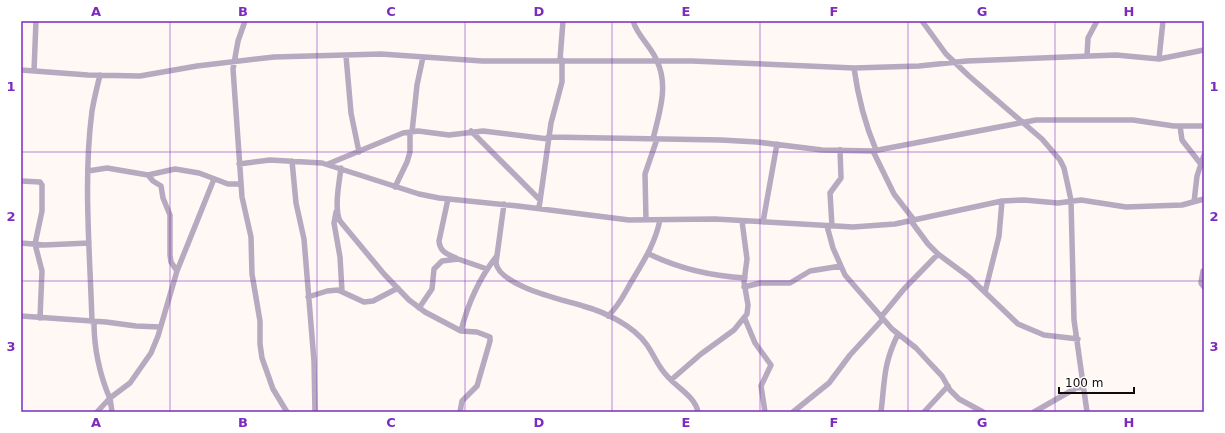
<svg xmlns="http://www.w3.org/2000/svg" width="1225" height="433" viewBox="0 0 1225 433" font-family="'DejaVu Sans',sans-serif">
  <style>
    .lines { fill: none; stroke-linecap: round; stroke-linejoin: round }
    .minor { stroke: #b7a9bf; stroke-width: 5.5 }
    .grid { fill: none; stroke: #7b2cbf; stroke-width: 1; stroke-opacity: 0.55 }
    .neatline { fill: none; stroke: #7b2cbf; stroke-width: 1.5 }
    .grid-label { font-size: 13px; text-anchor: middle; font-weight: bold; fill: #7b2cbf }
  </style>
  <rect width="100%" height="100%" fill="#fff8f5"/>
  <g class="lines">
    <path class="minor" d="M245,21L238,41L233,69L242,197L251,237L252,274L260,321V344L262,358L273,389L287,412
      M633,21C638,37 651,46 657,61C669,86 659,114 653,139
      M922,21L946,54L969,76L1042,139L1060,160L1064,168L1071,200L1074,320L1087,412
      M346,56L351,113L359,152
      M1087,56L1088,38L1097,21
      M1159,59L1163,21
      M560,60L563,21
      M854,68C858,97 865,124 876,150
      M21,70L88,75L140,76L197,66L274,57L381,54L482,61H692L854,68L919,66L967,61L1090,56L1116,55L1159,59L1204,50
      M34,71L36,21
      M1180,126L1182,140L1200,163
      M471,131L540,200
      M412,132L417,85L423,57
      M548,137L721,140L757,142L822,150L873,151L1036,120H1133L1174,126H1204
      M873,151L894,194L914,220
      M292,161L296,203L304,239L314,361L315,412
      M239,164L270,160L322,163L419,194L439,198L518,206L629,220L715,219L853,227L895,224L1002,201L1024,200L1058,203L1081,200L1126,207L1182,205L1204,199
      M328,164L403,133L418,131L449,135L483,131L548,139
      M341,168C339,183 334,209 340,221L384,274L409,300L425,312L461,331L477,332L490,337V341L477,386L462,401L460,412
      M88,171L107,168L148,175L175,169L199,173L228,184H241
      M148,175L153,181L161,186L163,198L170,215V255L171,262L177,271
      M21,181L40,182L42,185V211L35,244L42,271L40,318
      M395,187L407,162L410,152V132
      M448,199L439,241C440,252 447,254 456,258
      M1194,202L1197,176L1204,155
      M504,204L496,263C499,286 564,300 583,306C605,312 634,326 647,345C656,358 657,366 669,378C679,389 695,397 698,412
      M539,208L551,123L562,82V60
      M336,212L334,223L340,257L342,291
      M646,220L645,174L657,139
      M911,221L928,244L938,254L969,277L1018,324L1044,335L1078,339
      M763,222L777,144
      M827,226L833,248L845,275L892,329L916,348L927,360L942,376L950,390L959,399L983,412
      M832,226L830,193L841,178L840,150
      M21,243L44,245L89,243
      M649,254C680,269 711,276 745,278
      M1203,271L1201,283L1204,287
      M744,287L760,283H790L810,271L841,266
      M985,292L999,236L1002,201
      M308,297L327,291L338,290L364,302L373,301L398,288
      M419,308L432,289L434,269L442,261L458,259L487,269
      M21,316L106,322L136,326L160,327
      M608,316C620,305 625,292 633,279C645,259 655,243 660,220
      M881,317L904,289L938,254
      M745,319L755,343L771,365L761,386L765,412
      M92,322C90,252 83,180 92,111C94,99 97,87 100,75
      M94,322C94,349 99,373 110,399
      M461,331C468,303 478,280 496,257
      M671,380L701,354L734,330L747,314L748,305L744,282L747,259L742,221
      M110,398L112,412
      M97,412L110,398L130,383L151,353L158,336L177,271L214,179
      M793,412L829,383L850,355L883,319
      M881,412C885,379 883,365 898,334
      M924,412L948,386
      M1034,412L1076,388L1084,387"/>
  </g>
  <path class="grid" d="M170,21V412M317,21V412M465,21V412M612,21V412M760,21V412M908,21V412M1055,21V412M21,152H1204M21,281H1204"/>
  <rect width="1225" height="433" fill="none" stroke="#ffffff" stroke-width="44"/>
  <path d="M1059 387v6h75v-6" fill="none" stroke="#0f0b0a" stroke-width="2"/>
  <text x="1065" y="387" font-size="12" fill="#0f0b0a" stroke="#ffffff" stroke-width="3" paint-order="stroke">100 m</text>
  <rect x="22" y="22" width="1181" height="389" class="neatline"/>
  <g class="grid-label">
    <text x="96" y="16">A</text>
    <text x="243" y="16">B</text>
    <text x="391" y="16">C</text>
    <text x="539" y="16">D</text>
    <text x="686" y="16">E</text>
    <text x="834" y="16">F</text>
    <text x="982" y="16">G</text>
    <text x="1129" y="16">H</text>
    <text x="11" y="91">1</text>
    <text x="1214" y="91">1</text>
    <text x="11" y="221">2</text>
    <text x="1214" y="221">2</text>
    <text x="11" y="351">3</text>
    <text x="1214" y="351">3</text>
    <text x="96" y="427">A</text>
    <text x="243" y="427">B</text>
    <text x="391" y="427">C</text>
    <text x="539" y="427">D</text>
    <text x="686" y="427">E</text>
    <text x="834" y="427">F</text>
    <text x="982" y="427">G</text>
    <text x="1129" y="427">H</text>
  </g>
</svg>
